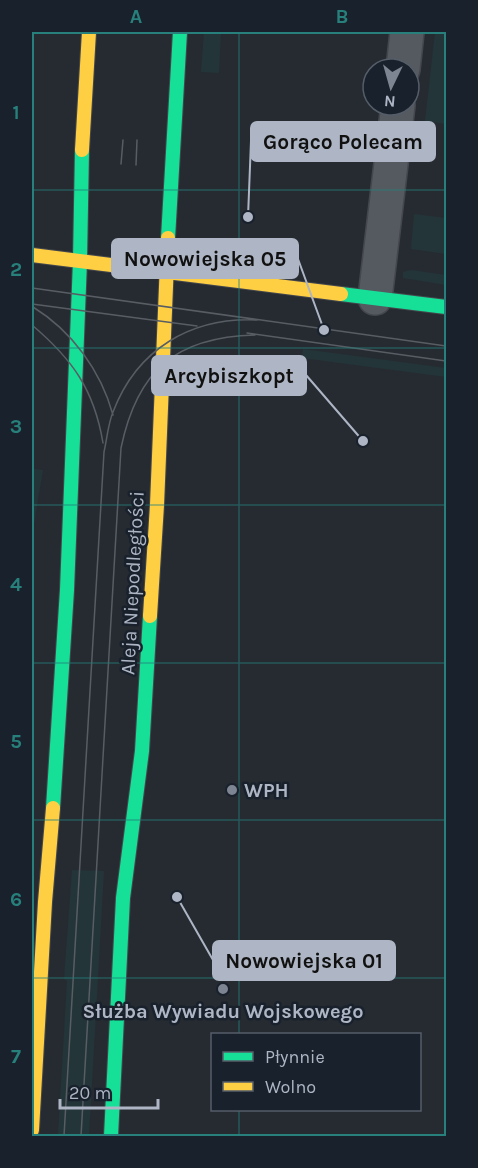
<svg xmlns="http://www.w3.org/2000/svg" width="478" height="1168" viewBox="0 0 478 1168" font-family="Karla,sans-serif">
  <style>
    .green { fill: #233538 }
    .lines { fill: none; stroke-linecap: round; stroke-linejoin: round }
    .street-casing { stroke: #44474d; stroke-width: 36 }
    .fast-casing { stroke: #44474d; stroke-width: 16 }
    .slow-casing { stroke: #44474d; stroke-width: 16 }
    .street { stroke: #555960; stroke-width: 33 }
    .fast { stroke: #16e098; stroke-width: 14 }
    .slow { stroke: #ffcf43; stroke-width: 14 }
    .tram { stroke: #585d64; stroke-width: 1.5 }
    .grid { fill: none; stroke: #27807b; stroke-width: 1.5; stroke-opacity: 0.55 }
    .poi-dot { fill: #7e8592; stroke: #19212c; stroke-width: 2 }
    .labels { text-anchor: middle; stroke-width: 5; stroke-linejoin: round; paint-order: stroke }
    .street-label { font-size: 20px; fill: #aeb6c5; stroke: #19212c }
    .poi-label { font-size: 20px; font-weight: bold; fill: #aeb6c5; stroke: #19212c; text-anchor: start }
    .leader { fill: none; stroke: #aeb6c5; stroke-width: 2 }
    .callout-dot { fill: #aeb6c5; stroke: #19212c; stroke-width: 2 }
    .callout { fill: #aeb6c5; stroke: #aeb6c5; stroke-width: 2 }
    .callout-label { font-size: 21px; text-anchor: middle; font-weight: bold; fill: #111 }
    .neatline { fill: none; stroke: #27807b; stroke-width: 2 }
    .grid-label { font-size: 20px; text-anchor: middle; font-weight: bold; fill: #27807b }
  </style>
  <rect width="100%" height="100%" fill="#262b32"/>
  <path class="green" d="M204,32H221L219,73L201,72Z
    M435,32H446V124L425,121Z
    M414,214L446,218V254L411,249Z
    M411,270L446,275V285L403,278V272Z
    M303,349L446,368V377L302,358Z
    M34,469L43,470L33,530H32V471Z
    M72,870L104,871L89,1136H58L67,981L64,979Z"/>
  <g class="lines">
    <defs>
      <path id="street" d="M403,69L407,32
        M375,298L398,105"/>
      <path id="fast" d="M168,238L180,32
        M341,294L446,307
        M53,808L67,590L80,261L82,150
        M111,1136L123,898L142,751L150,616"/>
      <path id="slow" d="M82,150L89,32
        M32,255L341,294
        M150,616L157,505L168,238
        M32,1130L45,902L53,808"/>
    </defs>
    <use href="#street" class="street-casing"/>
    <use href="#fast" class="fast-casing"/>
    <use href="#slow" class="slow-casing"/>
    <use href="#street" class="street"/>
    <use href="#fast" class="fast"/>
    <use href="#slow" class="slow"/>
    <path class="tram" d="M121,164L123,140
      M136,165L137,140
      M32,288L446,346
      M32,304L197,326
      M33,307C72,331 101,371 113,415
      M32,325C72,359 94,389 103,443
      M247,333L446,361
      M64,1136L104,452C107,439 108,424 113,412C137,349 191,317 257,320
      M81,1136L121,448C137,371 175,337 255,335"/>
  </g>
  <path class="grid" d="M239,32V1034M32,190H446M32,348H446M32,505H446M32,663H446M32,820H446M32,978H446M239,1110V1136"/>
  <g class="poi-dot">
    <circle cx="232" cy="790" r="6"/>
    <circle cx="223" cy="989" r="6"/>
  </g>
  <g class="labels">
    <g class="street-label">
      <text transform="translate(132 583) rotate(-87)" y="7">Aleja Niepodległości</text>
    </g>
    <g class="poi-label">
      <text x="244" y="797">WPH</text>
      <text x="223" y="1018" text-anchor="middle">Służba Wywiadu Wojskowego</text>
    </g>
  </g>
  <path class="leader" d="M248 217L251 141M324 330L298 259M363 441L306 375M177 897L213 960"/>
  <g class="callout-dot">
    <circle cx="248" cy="217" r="6"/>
    <circle cx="324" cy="330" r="6"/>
    <circle cx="363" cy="441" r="6"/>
    <circle cx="177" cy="897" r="6"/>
  </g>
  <g class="callout">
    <rect x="251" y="122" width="184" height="39" rx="6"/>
    <rect x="112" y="239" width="186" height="39" rx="6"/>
    <rect x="152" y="356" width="154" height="39" rx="6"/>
    <rect x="213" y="941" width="182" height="39" rx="6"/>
  </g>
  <g class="callout-label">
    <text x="343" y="149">Gorąco Polecam</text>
    <text x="205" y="266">Nowowiejska 05</text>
    <text x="229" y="383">Arcybiszkopt</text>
    <text x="304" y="968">Nowowiejska 01</text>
  </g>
  <rect width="478" height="1168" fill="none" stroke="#19212c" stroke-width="66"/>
  <rect x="211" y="1033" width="210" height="78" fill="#19212c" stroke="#555d69" stroke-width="1.5"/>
  <rect x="223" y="1052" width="30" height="9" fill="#16e098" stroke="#555d69" stroke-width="1.5"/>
  <text x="265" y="1063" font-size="18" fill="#aeb6c5">Płynnie</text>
  <rect x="223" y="1082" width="30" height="9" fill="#ffcf43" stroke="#555d69" stroke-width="1.5"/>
  <text x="265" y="1093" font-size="18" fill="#aeb6c5">Wolno</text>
  <g transform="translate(391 87) rotate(185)"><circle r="28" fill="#19212c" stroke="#555d69" stroke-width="1.5"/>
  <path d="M0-4.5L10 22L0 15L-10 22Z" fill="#7e8592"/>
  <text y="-9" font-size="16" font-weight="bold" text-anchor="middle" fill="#aeb6c5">N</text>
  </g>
  <path d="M60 1099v9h98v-9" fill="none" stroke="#aeb6c5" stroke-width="3"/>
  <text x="69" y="1099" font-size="18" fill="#aeb6c5" stroke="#19212c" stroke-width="4.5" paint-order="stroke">20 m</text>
  <rect x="33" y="33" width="412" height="1102" class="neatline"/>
  <g class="grid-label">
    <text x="136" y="23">A</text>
    <text x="342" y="23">B</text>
    <text x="16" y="119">1</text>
    <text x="16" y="276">2</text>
    <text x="16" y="433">3</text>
    <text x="16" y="591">4</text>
    <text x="16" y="748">5</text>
    <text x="16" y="906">6</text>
    <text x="16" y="1063">7</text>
  </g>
</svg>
